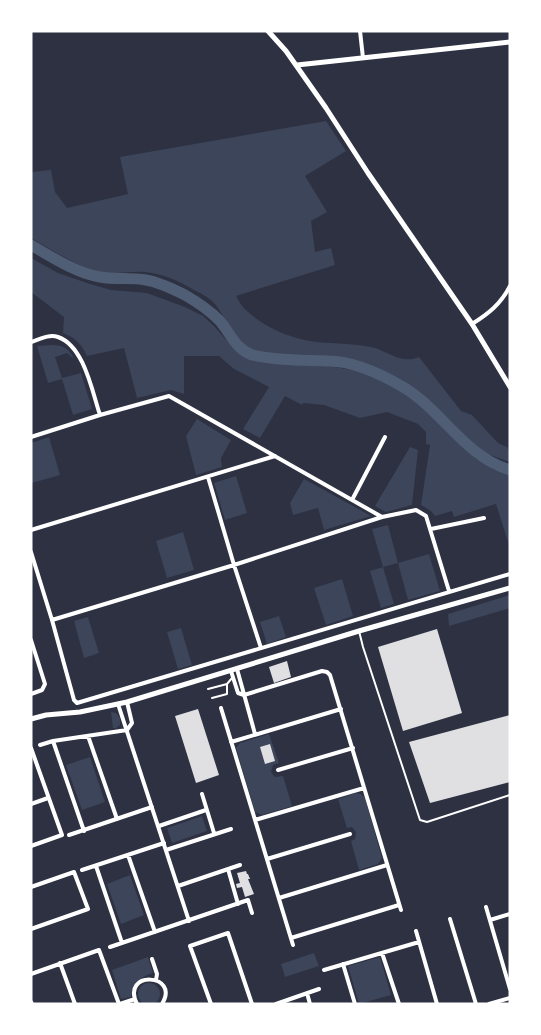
<svg xmlns="http://www.w3.org/2000/svg" width="541" height="1035" viewBox="0 0 541 1035" font-family="'Roboto Condensed',sans-serif">
  <style>
    .green { fill: #3c4559 }
    .lines { fill: none; stroke-linecap: round; stroke-linejoin: round }
    .river { stroke: #4f5d75; stroke-width: 11 }
    .building { fill: #e0e0e3 }
    .service { stroke: #fff; stroke-width: 2 }
    .minor { stroke: #fff; stroke-width: 4 }
    .secondary { stroke: #fff; stroke-width: 5 }
  </style>
  <rect width="100%" height="100%" fill="#2d3142"/>
  <path class="green" d="M326,121L346,151L305,176L327,212L311,221L315,252L331,248L335,265L236,296C239,301 242,307 247,311C265,328 292,339 317,342C336,344 356,343 375,348C390,353 402,364 419,357L461,411L472,415L498,443L507,447L510,451V462L479,451L460,431L454,428C417,391 379,362 325,358C300,356 273,359 250,349C234,343 225,314 213,302C208,297 200,293 194,290C179,281 161,273 144,272C129,271 113,275 99,272C82,269 47,247 31,238V172L51,170L55,192L67,208L128,194L120,157Z
    M31,258L58,273L90,284L111,290L147,293L185,307L203,316L214,326L234,349L243,356L278,364L328,366L359,371L385,381L412,398L448,432L462,443L475,458L494,469L510,475V548L496,504L454,517L452,511L435,516L431,511L421,505L430,445L426,444V432L418,424L387,412L360,418L324,405L303,403L302,405L285,396L260,438L243,429L269,387L234,369L219,356H184V394L171,390L137,398L124,348L87,356C81,344 76,338 63,333L64,317L31,292Z
    M52,345C63,345 69,348 74,359L67,353L55,357L62,378L81,373L92,409L73,415L62,379L48,383L37,346Z
    M197,419L231,440L221,458L222,467L196,475L186,436Z
    M49,437L60,475L32,483L31,443Z
    M410,447L418,450L412,505L386,512L375,506Z
    M236,476L247,513L225,520L214,483Z
    M304,479L371,516L324,530L318,508L293,515L290,503Z
    M388,525L398,563L429,554L440,591L408,600L398,563L383,567L394,604L381,608L370,571L383,567L372,529Z
    M183,532L194,570L167,578L156,541Z
    M342,579L353,616L326,625L314,588Z
    M510,595V608L449,626L448,614Z
    M279,616L286,637L267,644L260,622Z
    M88,617L99,653L84,658L74,621Z
    M181,628L192,665L178,669L167,632Z
    M111,712L116,713L120,718V725L116,728H113Z
    M269,734L279,763L273,765L271,772L275,777L283,776L292,806L262,815L255,812L236,748L240,743Z
    M90,757L105,802L82,810L66,765Z
    M356,793L361,794L365,798L382,858L378,864L359,870L351,841L355,839L356,832L352,827L347,828L338,799Z
    M202,816L207,831L172,843L167,828Z
    M130,875L144,915L121,924L107,884Z
    M314,953L319,966L285,977L281,964Z
    M148,957L153,973C140,977 134,983 131,997L121,999L112,970Z
    M380,957L391,995L359,1004L348,966Z
    M138 994a11 11 0 1 1 22 0a11 11 0 1 1-22 0Z"/>
  <g class="lines">
    <path class="river" d="M31,245C52,257 76,273 100,277C115,280 131,277 146,280C159,282 173,289 185,295C197,302 209,310 219,320C230,332 234,348 252,355C277,361 303,360 328,361C353,361 381,374 403,387C442,410 464,456 510,470"/>
  </g>
  <path class="building" d="M437,629L462,713L403,731L378,647Z
    M287,661L291,677L274,683L269,667Z
    M198,709L219,775L196,783L175,716Z
    M510,715V782L430,803L409,742Z
    M270,744L275,761L265,764L260,747Z
    M246,871L247,874H248L250,879H248L254,894L245,897L242,887L237,888L236,884L240,883L237,873Z"/>
  <g class="lines">
    <path class="service" d="M359,631L363,647L420,820L427,822L510,795
      M208,689L227,684
      M212,698L227,694V684L232,678"/>
    <path class="minor" d="M360,31L363,58
      M472,324C488,314 501,304 510,286
      M31,342C40,339 49,334 58,337C84,346 92,391 100,415
      M31,437L100,415L169,396L382,517
      M208,477L234,565L261,648
      M352,500L385,437
      M431,529L484,518
      M31,530L275,456
      M31,552L52,620L74,700L77,703L510,574
      M52,620L234,565L382,517L416,510L426,516L449,591
      M31,640L45,684L42,690L31,694
      M237,669L255,734
      M231,671L238,693L244,695
      M244,695L322,671L327,672L330,675L401,910
      M118,704L189,921
      M221,708L293,945
      M88,736L117,819
      M53,741L84,831
      M231,742L341,709
      M40,745L53,741L127,730L132,723L127,702
      M31,748L62,835L31,846
      M278,770L353,748
      M202,794L214,833
      M31,804L48,798
      M255,820L364,788
      M159,826L206,810
      M69,835L152,807
      M166,850L231,829
      M128,855L155,932
      M267,859L350,834
      M96,866L122,943
      M228,869L238,904
      M82,870L164,843
      M178,886L240,865
      M31,887L74,872L88,909L31,929
      M279,898L387,865
      M486,907L510,989
      M450,919L476,1004
      M490,920L510,914
      M416,931L437,1004
      M291,938L399,905
      M110,947L248,900L252,913
      M382,953L399,1004
      M152,959L157,974L156,980
      M60,963L75,1004
      M343,964L355,1004
      M324,970L419,942
      M31,974L99,950L119,1004
      M307,993L310,1004
      M31,1002L32,1004
      M120,1004L135,999
      M137,1004C120,970 181,973 162,1004
      M211,1004L190,946L228,933L252,1004
      M276,1004L319,989
      M489,1004L510,998"/>
    <path class="secondary" d="M268,31L286,51L326,108L368,173L472,324L510,387
      M297,65L510,42
      M31,719L46,715L80,712L127,702L359,631L510,588"/>
  </g>
  <rect width="541" height="1035" fill="none" stroke="#ffffff" stroke-width="65"/>
</svg>
